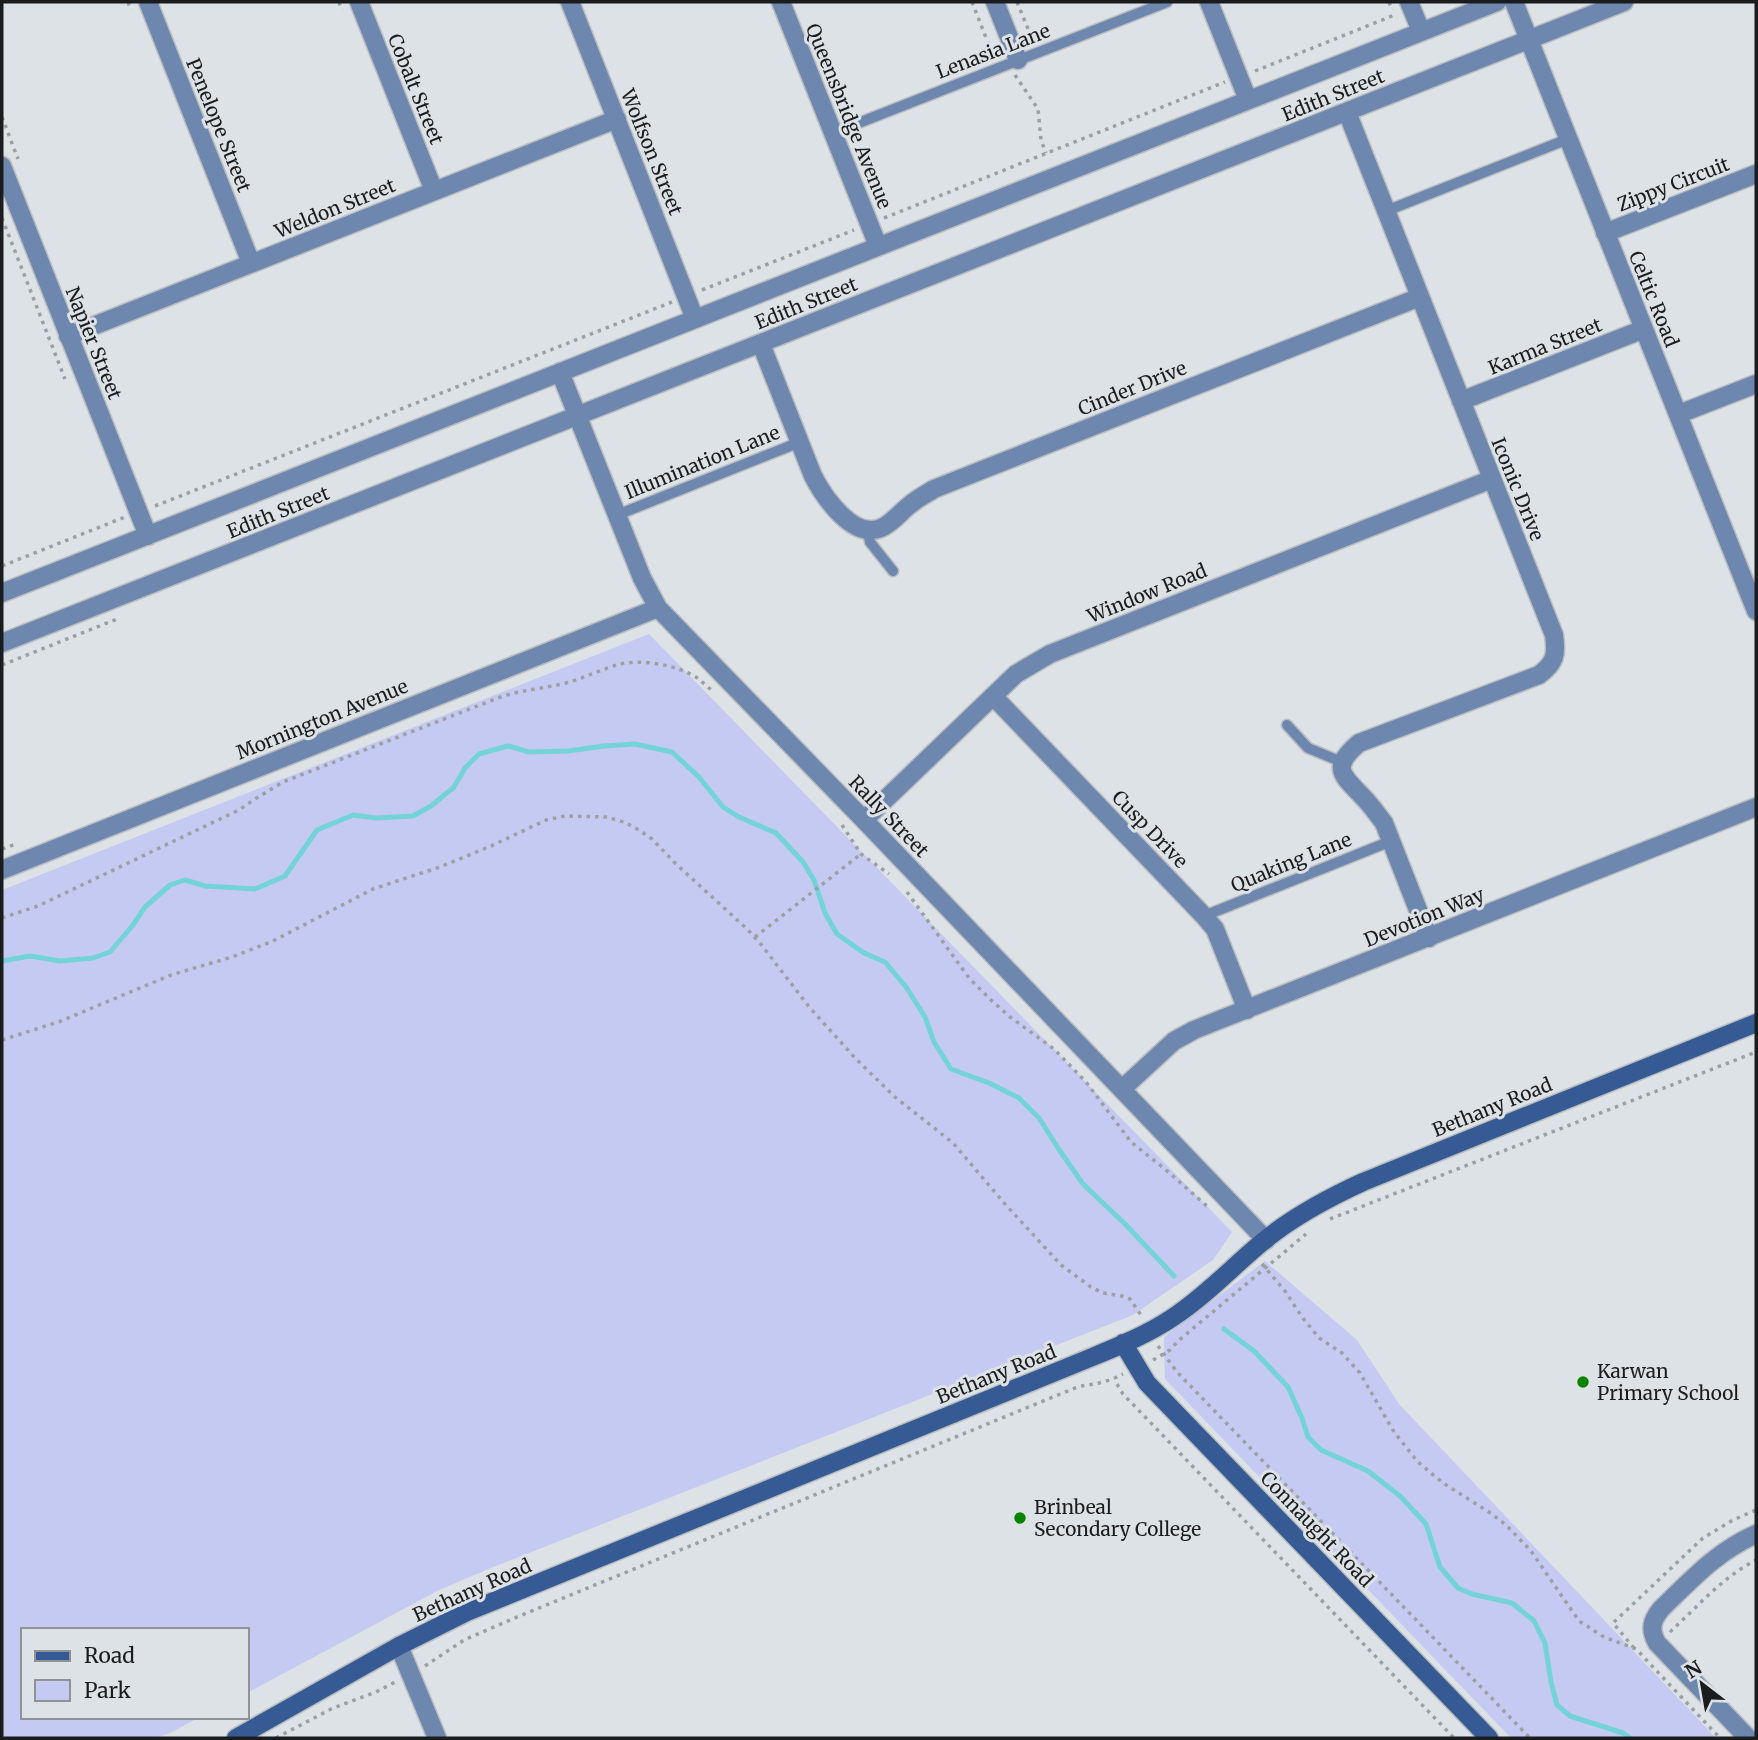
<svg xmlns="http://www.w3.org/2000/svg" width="1758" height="1740" viewBox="0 0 1758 1740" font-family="Merriweather,serif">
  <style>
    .green { fill: #c5caf2 }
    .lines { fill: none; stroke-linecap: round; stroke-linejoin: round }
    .stream { stroke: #73d3d8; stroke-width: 5 }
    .lane-casing { stroke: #babec2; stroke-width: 13 }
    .street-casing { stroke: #babec2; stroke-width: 21 }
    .secondary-casing { stroke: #babec2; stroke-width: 21 }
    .path { stroke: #9ca0a3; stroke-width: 3.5; stroke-dasharray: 3.5 5; stroke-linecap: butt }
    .lane { stroke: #6e87af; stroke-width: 10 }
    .street { stroke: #6e87af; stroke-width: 18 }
    .secondary { stroke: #365b94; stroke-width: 18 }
    .poi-dot { fill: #0a8400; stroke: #dde2e6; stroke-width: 2.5 }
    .labels { text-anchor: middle; stroke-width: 6; stroke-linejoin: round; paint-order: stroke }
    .street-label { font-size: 19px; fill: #1b1c1e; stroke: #dde2e6 }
    .poi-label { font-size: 19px; fill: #1b1c1e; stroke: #dde2e6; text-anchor: start }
  </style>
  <rect width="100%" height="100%" fill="#dde2e6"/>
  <path class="green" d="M649,634L1232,1232L1213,1260L1133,1315L491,1568L439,1590L247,1693V1630H23V1717H200L170,1733L155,1738H2V890Z
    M1265,1261L1357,1340L1399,1404L1716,1738H1511L1165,1379L1164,1337Z"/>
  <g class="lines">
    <path class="stream" d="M2,961L30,956L60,961L93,958L110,952L133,925L145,907L170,885L185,880L205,886L255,889L285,876L317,830L353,815L376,818L413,816L431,806L454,787L465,768L479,754L508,746L529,752L568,751L604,746L635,744L672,752L699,777L723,807L739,817L776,833L803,862L814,880L825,913L837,934L864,953L885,962L906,987L925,1017L934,1042L951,1069L989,1083L1019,1098L1039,1118L1058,1148L1083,1184L1125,1224L1174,1276
      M1224,1329L1254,1351L1288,1387L1302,1418L1308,1437L1321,1450L1368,1471L1400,1496L1426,1524L1440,1567L1458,1588L1472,1594L1512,1603L1534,1621L1545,1643L1551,1682L1557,1705L1570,1716L1623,1733L1630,1738"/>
    <defs>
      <path id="lane" d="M833,133L1167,2
        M1386,211L1568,139
        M617,515L800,442
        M868,531L870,542L893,571
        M1287,725L1308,748L1342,762
        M1204,916L1391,841"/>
      <path id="street" d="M148,2L251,263
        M359,2L434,191
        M570,2L695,319
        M781,2L878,246
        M995,2L1018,60
        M1209,2L1248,100
        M1409,2L1421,31
        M1514,2L1756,611
        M1347,112L1554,635C1557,655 1555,663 1539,675L1359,743C1330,768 1342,775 1363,797C1371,805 1377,814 1384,823L1429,938
        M2,166L148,536
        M1605,233L1756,174
        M68,336L617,119
        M761,344L813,476C824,497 853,540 881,528C893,523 901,511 911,504C918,498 926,494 934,489L1420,297
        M560,372L642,578L658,608L864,820L1266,1240
        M1461,401L1644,329
        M1679,414L1756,384
        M2,593L1497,2
        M2,643L1624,2
        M993,696L1204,916L1215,929L1247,1010
        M864,820L1016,674L1050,654L1492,479
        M2,870L658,608
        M1122,1089L1174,1041L1194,1030L1756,807
        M399,1646L437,1738
        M1748,1738L1657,1643C1649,1629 1652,1620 1661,1609C1692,1579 1716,1552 1756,1534"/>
      <path id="secondary" d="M1123,1343L1147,1383L1489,1738
        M236,1738L399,1646L467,1612L1085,1360C1114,1348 1145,1336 1172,1318C1206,1296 1234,1265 1266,1239C1296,1215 1328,1198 1363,1182L1756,1023"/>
    </defs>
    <use href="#lane" class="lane-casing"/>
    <use href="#street" class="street-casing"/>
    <use href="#secondary" class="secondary-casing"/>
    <path class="path" d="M128,2L131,10
      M339,2L342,10
      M972,2L994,58
      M1017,2L1033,41
      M1389,2L1392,10
      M1255,71L1397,14
      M1015,75L1038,109L1041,140L1046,153
      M2,117L18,159
      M2,218L65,379
      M884,218L1225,82
      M702,290L854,230
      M155,506L672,302
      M2,566L125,517
      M2,665L117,619
      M842,825L861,854L889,874
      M2,849L16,844
      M907,892L969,978L991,1000L1010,1017L1054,1049L1086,1082L1131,1142L1166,1170L1209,1208
      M2,918L38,906L239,810L255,799L283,782L503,696C524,690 545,688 566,683C584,678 600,670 617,665C640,658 676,665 696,677C702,681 707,687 713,691
      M755,937L861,854
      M2,1040L61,1021L171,975L232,957L273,941L373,889L440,867L491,846L546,820L565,816L606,817L624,822L639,830L652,839L675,863L747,929L760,943L810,1008L856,1059L895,1097L953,1143L1005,1204L1061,1265L1091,1287L1103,1293L1122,1296L1130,1299L1143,1318
      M1330,1219L1756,1052
      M1262,1264L1285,1291L1302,1317L1319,1338L1342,1353L1360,1373L1394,1432L1418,1462L1443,1483L1489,1512L1506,1525L1531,1551L1579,1621L1604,1637L1636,1649L1720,1738
      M1158,1346L1177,1372L1530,1738
      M1153,1360L1170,1350L1178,1341L1306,1234
      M1117,1384L1123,1394L1454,1738
      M1670,1630L1671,1631C1698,1606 1723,1577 1756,1560
      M1634,1648L1613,1623L1703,1538L1733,1520L1756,1510
      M425,1666L464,1640L517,1617L1075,1388C1087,1384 1095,1385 1106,1381C1112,1380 1118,1376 1123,1374
      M276,1738L331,1709L376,1692L397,1681"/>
    <use href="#lane" class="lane"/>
    <use href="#street" class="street"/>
    <use href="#secondary" class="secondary"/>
  </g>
  <g class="poi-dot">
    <circle cx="1583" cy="1382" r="7"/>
    <circle cx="1020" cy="1518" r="7"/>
  </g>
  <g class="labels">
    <g class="street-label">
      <text transform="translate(993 51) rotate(-21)" y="7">Lenasia Lane</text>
      <text transform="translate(416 89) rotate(68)" y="7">Cobalt Street</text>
      <text transform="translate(1333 95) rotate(-22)" y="7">Edith Street</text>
      <text transform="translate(849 116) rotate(68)" y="7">Queensbridge Avenue</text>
      <text transform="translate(219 125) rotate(68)" y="7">Penelope Street</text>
      <text transform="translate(652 152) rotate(68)" y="7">Wolfson Street</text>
      <text transform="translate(1673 184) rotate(-21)" y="7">Zippy Circuit</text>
      <text transform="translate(335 208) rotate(-22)" y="7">Weldon Street</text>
      <text transform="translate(1654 299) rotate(68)" y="7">Celtic Road</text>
      <text transform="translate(806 303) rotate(-22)" y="7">Edith Street</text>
      <text transform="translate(94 343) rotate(68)" y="7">Napier Street</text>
      <text transform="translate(1545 346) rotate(-22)" y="7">Karma Street</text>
      <text transform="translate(1132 388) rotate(-22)" y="7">Cinder Drive</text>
      <text transform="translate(702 462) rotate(-22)" y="7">Illumination Lane</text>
      <text transform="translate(1518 489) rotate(68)" y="7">Iconic Drive</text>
      <text transform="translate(278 512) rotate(-22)" y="7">Edith Street</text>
      <text transform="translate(1147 593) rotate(-22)" y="7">Window Road</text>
      <text transform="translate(322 719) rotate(-22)" y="7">Mornington Avenue</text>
      <text transform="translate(889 816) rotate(46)" y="7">Rally Street</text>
      <text transform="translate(1150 829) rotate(46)" y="7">Cusp Drive</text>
      <text transform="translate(1291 862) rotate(-22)" y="7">Quaking Lane</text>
      <text transform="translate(1424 917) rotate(-22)" y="7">Devotion Way</text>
      <text transform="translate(1492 1107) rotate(-22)" y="7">Bethany Road</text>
      <text transform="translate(996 1374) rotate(-22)" y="7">Bethany Road</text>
      <text transform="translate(1317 1529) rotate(46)" y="7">Connaught Road</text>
      <text transform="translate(472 1590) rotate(-24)" y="7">Bethany Road</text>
    </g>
    <g class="poi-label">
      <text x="1597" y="1378">Karwan<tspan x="1597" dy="22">Primary School</tspan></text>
      <text x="1034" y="1514">Brinbeal<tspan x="1034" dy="22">Secondary College</tspan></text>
    </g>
  </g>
  <rect width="1758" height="1740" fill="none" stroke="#1b1c1e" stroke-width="7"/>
  <rect x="21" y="1628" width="228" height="91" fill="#dde2e6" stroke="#8f9396" stroke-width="2"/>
  <rect x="35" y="1651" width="35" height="10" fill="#365b94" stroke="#8f9396" stroke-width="2"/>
  <text x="84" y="1663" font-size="21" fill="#1b1c1e">Road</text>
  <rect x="35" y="1680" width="35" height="21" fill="#c5caf2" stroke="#8f9396" stroke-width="2"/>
  <text x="84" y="1698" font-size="21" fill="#1b1c1e">Park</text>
  <g transform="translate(1702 1684) rotate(329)" stroke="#dde2e6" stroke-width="5" paint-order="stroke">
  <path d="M0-5L12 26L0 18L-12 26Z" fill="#1b1c1e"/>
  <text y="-10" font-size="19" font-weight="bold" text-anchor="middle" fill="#1b1c1e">N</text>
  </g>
</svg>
